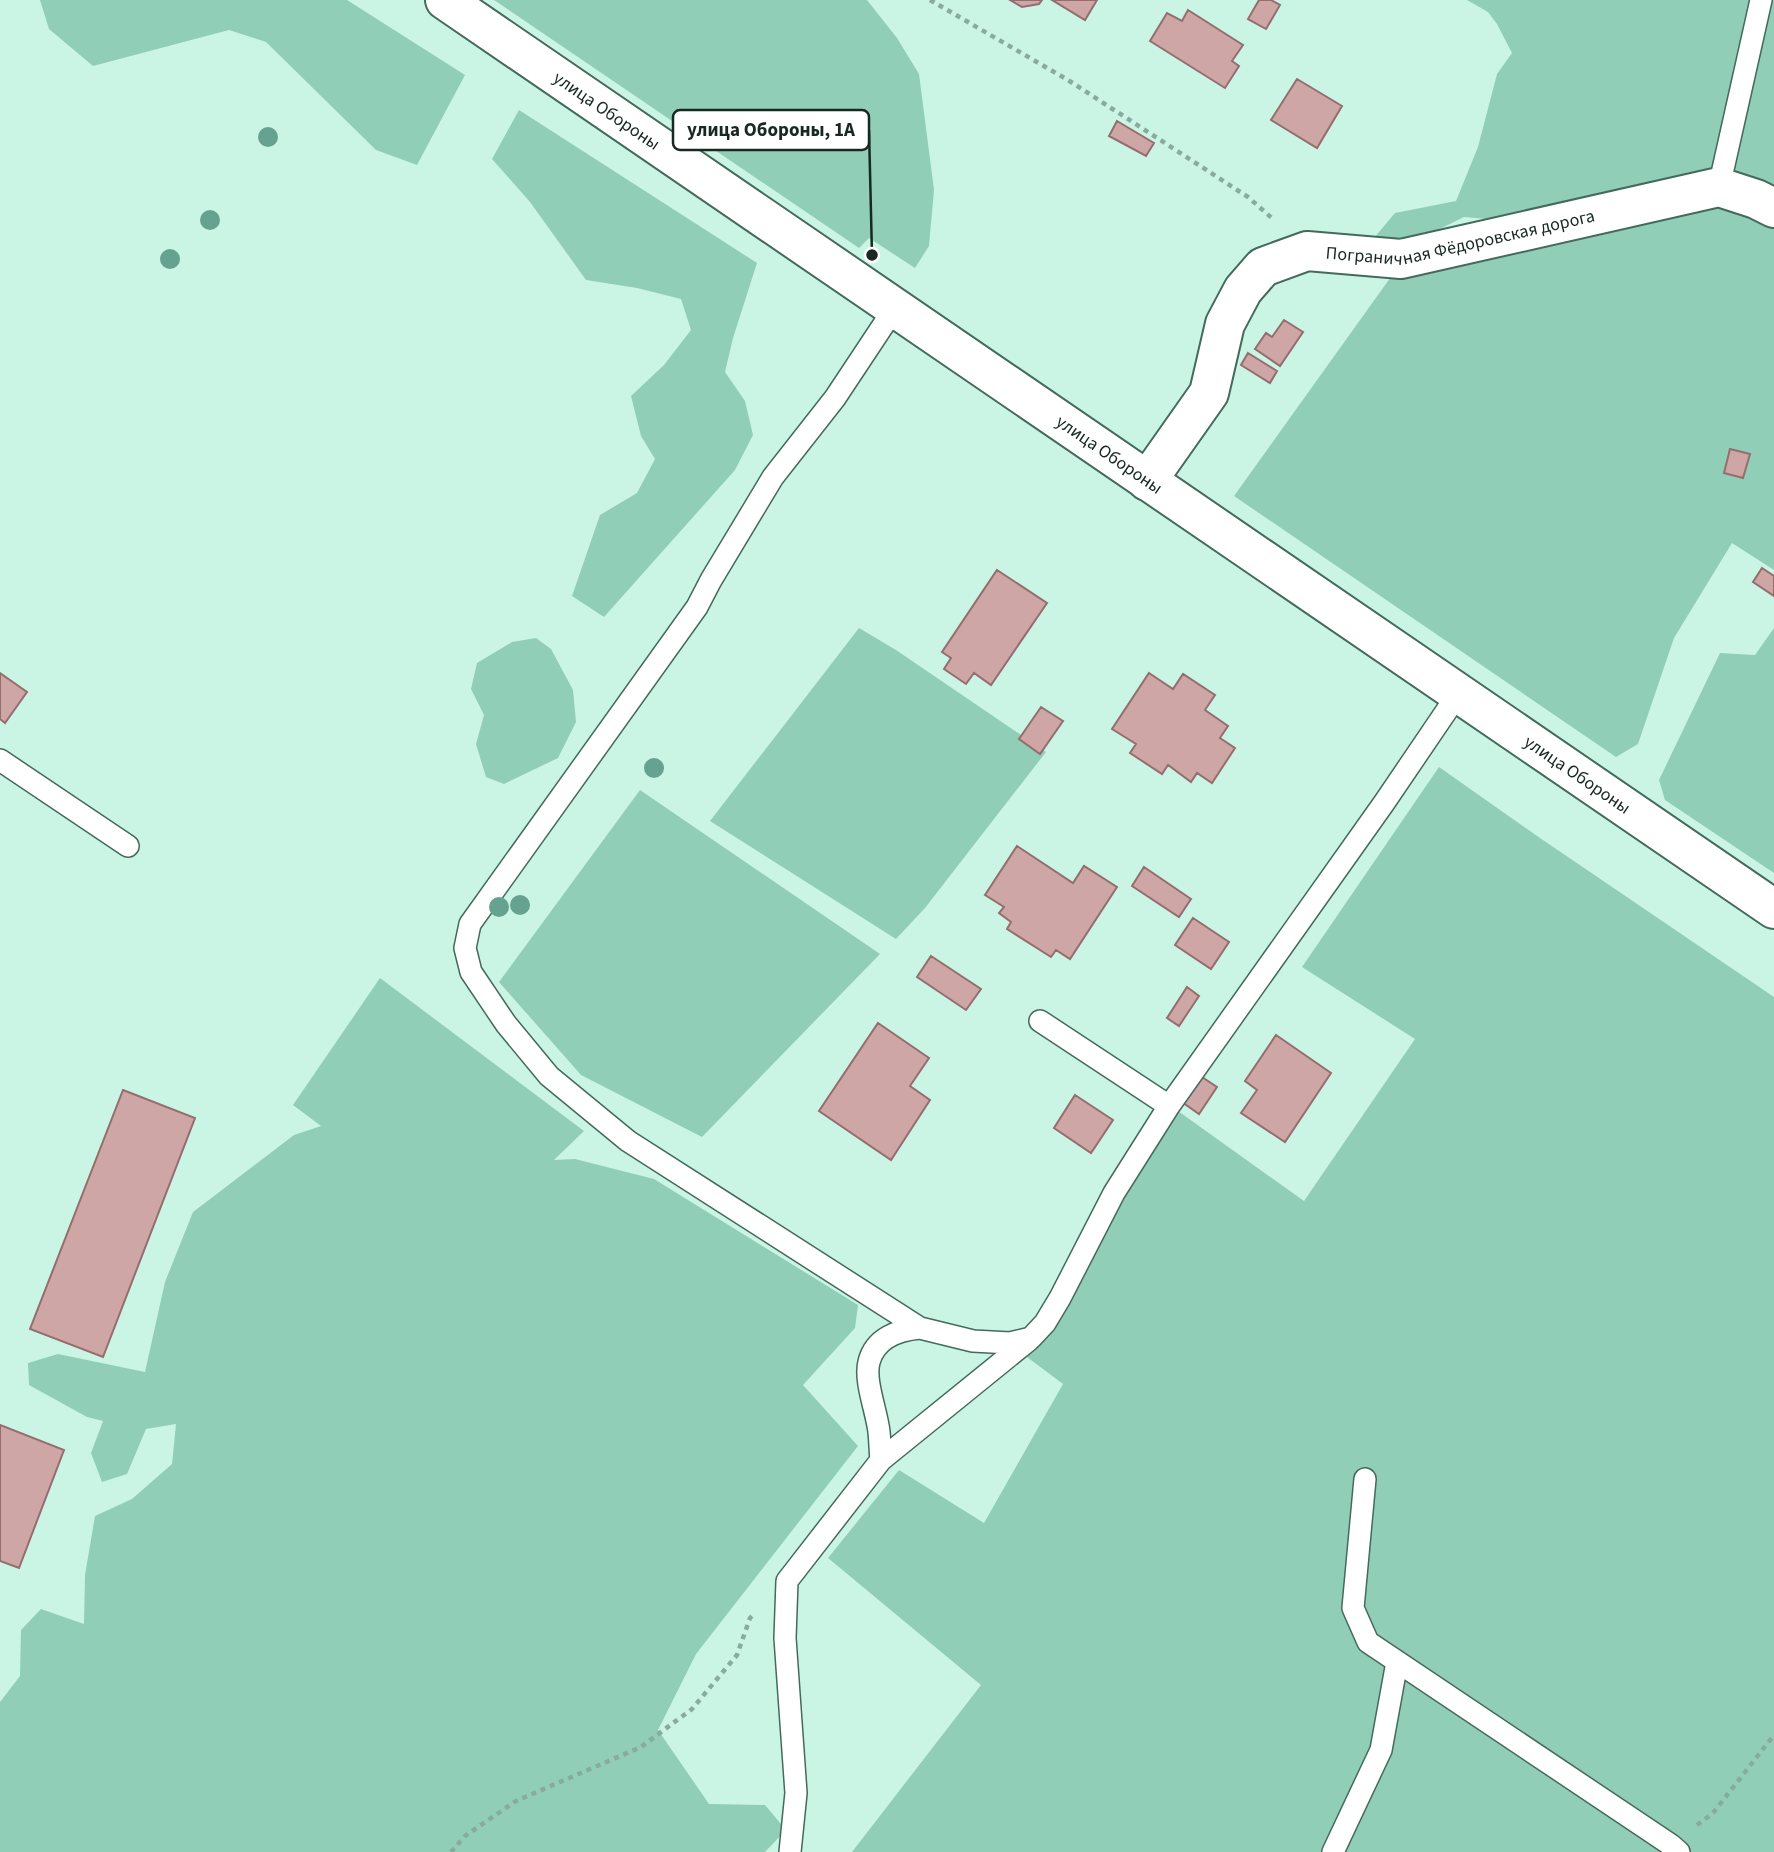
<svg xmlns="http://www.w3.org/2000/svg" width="1774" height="1852" viewBox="0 0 1774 1852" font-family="'Source Sans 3',sans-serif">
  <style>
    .green { fill: #90ceb8 }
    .building { fill: #cfa6a6; stroke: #946e6e; stroke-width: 2 }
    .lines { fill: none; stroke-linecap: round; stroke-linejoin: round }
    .lane-casing { stroke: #446a5d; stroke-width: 24 }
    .street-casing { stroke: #446a5d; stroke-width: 42 }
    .secondary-casing { stroke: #446a5d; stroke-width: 42 }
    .path { stroke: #89aa9e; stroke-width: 4.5; stroke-dasharray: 5 5; stroke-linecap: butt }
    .lane { stroke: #fff; stroke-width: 21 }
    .street { stroke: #fff; stroke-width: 38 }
    .secondary { stroke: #fff; stroke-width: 38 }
    .tree { fill: #66a290 }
    .labels { text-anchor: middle; stroke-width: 7; stroke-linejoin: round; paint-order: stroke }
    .street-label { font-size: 18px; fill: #182822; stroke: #fff }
    .leader { fill: none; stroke: #182822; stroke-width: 2.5 }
    .callout-dot { fill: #182822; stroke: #fff; stroke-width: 2.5 }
    .callout { fill: #fff; stroke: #182822; stroke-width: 2.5 }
    .callout-label { font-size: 19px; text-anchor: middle; font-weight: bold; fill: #182822 }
  </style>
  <rect width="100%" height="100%" fill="#caf5e5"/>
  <path class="green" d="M40,0H347L465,75L417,165L376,150L266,42L229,30L93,66L49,29Z
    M494,0H867L897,38L919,74L934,190L929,246L915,268L869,238L859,248Z
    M1467,0H1774V570L1732,543L1674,638L1638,744L1616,757L1234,496L1398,267L1714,171L1608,191L1577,212L1509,221L1464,217L1407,245L1374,238L1395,213L1456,201L1478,147L1497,74L1512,53L1497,24L1488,12Z
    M519,110L757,263L733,338L725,372L745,401L753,435L735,470L604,617L572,596L600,515L637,493L655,459L641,436L631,396L664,365L691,330L681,299L637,288L586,280L530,202L492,159Z
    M859,628L896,650L1046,752L925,908L896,939L710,821Z
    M1774,628V873L1665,800L1659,780L1720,653L1755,655Z
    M536,638L551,649L573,690L576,722L558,758L504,784L486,777L476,744L484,715L471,689L477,663L512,642Z
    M1439,767L1540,838L1774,997V1852H852L981,1685L828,1558L899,1470L984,1523L1063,1384L1027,1357L1178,1111L1304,1201L1415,1039L1302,967Z
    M640,790L880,954L702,1137L581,1075L499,982Z
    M380,978L584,1131L554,1160L575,1159L654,1179L858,1305L855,1328L803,1385L858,1446L696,1654L658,1730L709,1804L765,1805L786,1830L765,1852H0V1702L20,1676L21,1630L41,1609L84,1624L85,1575L95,1516L132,1499L172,1464L176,1424L146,1429L127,1474L102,1482L91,1453L103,1421L87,1417L29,1385L28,1363L58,1354L145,1372L165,1282L193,1212L294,1135L321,1126L293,1105Z"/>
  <path class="building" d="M1010,0H1042L1039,4L1022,7Z
    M1052,0H1097L1085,20Z
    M1259,0H1271L1280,5L1266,29L1248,19Z
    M1188,10L1243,45L1232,61L1239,66L1225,88L1150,41L1167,13L1182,21Z
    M1297,79L1342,106L1317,148L1271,120Z
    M1117,121L1154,143L1146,156L1109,136Z
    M1284,320L1303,332L1280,366L1255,349L1266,333L1272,337Z
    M1248,353L1277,371L1270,383L1241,365Z
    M1730,449L1750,454L1743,478L1724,473Z
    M1762,568L1774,576V596L1753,582Z
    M997,570L1047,603L991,685L974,673L966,684L944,669L951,658L942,652Z
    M0,673L27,692L5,723L0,719Z
    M1149,673L1173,689L1183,674L1215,695L1205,710L1228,726L1220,738L1235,748L1212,783L1197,773L1191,782L1168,765L1162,774L1130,753L1136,744L1112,729Z
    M1041,707L1063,721L1040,754L1019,739Z
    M1017,846L1073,883L1084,866L1117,887L1070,959L1056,950L1051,957L1007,929L1011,922L999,913L1004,907L985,895Z
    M1144,867L1191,899L1179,917L1132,886Z
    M1193,918L1229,942L1211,969L1175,945Z
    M931,956L981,989L966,1010L917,977Z
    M1187,987L1199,996L1179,1026L1167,1018Z
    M878,1023L929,1058L910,1086L930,1100L891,1160L819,1111Z
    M1276,1035L1331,1073L1285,1142L1241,1113L1257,1090L1245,1081Z
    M1196,1073L1217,1087L1199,1114L1179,1100Z
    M123,1090L195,1118L103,1357L30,1329Z
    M1075,1095L1113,1120L1091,1153L1054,1128Z
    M0,1425L64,1450L19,1568L0,1561Z"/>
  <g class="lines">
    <defs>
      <path id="lane" d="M1719,187L1761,0
        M894,309L835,398L773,477L711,580L697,607L470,924L465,948L471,972L506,1024L549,1076L628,1141L920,1328L973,1341L1010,1343L1031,1338L1045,1323L1060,1298L1114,1193L1169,1106L1384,803L1458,694
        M0,760L128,846
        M1040,1021L1169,1106
        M881,1460L1029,1340
        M1365,1479L1353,1608L1368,1642L1671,1845L1679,1852
        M790,1852L796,1793L785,1638L787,1581L881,1460C880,1450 880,1441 879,1432C877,1412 864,1381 869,1362C875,1338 898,1330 920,1328
        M1333,1852L1381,1750L1397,1662"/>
      <g id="street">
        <path id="s1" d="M1147,481L1209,393L1225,324L1243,290L1263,267L1307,251L1401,259L1719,187L1756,199L1774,208"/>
      </g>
      <g id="secondary">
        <path id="s2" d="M445,0L1774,909"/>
      </g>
    </defs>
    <use href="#lane" class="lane-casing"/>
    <use href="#street" class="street-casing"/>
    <use href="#secondary" class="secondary-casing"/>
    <path class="path" d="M930,0L1068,80L1248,197L1274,220
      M1697,1825L1713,1813L1774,1735
      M451,1852L465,1836L516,1801L641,1747L692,1709L737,1655L750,1618L754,1614"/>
    <use href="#lane" class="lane"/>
    <use href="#street" class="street"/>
    <use href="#secondary" class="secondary"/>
  </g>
  <g class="tree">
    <circle cx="268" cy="137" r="10"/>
    <circle cx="210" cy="220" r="10"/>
    <circle cx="170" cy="259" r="10"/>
    <circle cx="654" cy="768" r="10"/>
    <circle cx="520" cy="905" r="10"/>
    <circle cx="499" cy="907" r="10"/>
  </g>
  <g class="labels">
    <g class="street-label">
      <text dy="6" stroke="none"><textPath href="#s2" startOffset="196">улица Обороны</textPath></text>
      <text dy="6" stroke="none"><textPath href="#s1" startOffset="450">Пограничная Фёдоровская дорога</textPath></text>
      <text dy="6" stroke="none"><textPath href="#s2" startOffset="805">улица Обороны</textPath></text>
      <text dy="6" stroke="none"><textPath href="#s2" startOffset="1372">улица Обороны</textPath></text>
    </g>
  </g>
  <path class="leader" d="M872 255L869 130"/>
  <circle class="callout-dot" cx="872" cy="255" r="7"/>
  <rect class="callout" x="673" y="110" width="196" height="40" rx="7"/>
  <g class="callout-label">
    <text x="771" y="136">улица Обороны, 1А</text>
  </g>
</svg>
